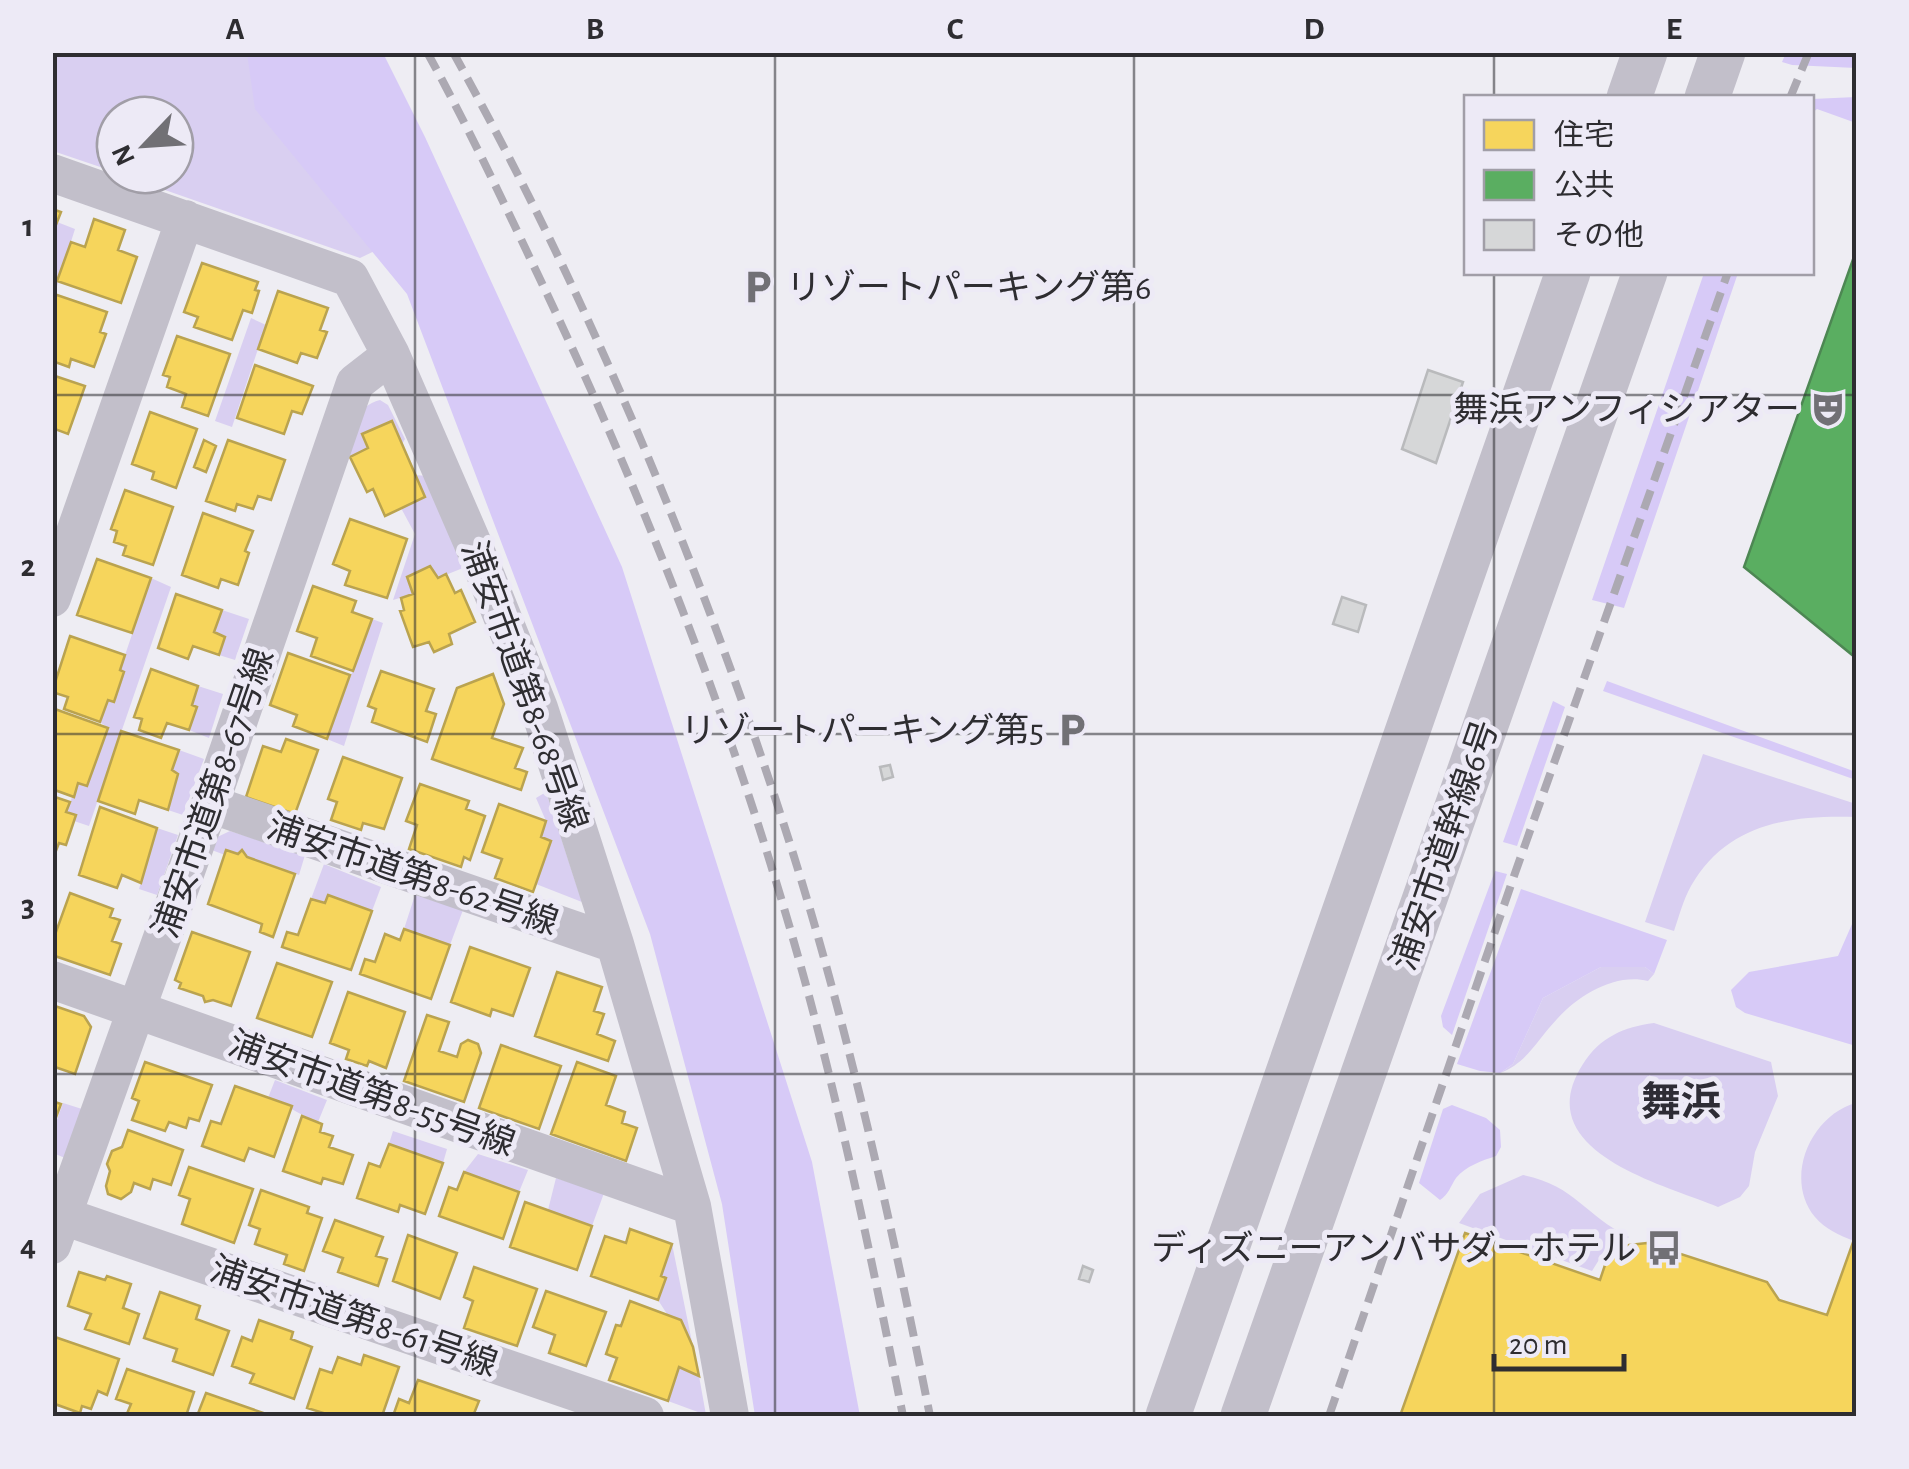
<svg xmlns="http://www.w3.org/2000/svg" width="1909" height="1469" viewBox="0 0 1909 1469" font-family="'Alegreya Sans','Noto Sans JP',sans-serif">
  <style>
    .green { fill: #d9cff1 }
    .forest { fill: #d7caf7 }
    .homes { fill: #f6d55c; stroke: #baa34f; stroke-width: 2.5 }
    .public { fill: #5aae61; stroke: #4d8753; stroke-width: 2.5 }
    .building { fill: #d6d7d8; stroke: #b9babc; stroke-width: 2.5 }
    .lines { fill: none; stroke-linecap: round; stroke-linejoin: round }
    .minor { stroke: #c2bfca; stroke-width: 38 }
    .tertiary { stroke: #c2bfca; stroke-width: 45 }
    .rail { stroke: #aca9b2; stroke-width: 8; stroke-dasharray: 20 10; stroke-linecap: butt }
    .grid { fill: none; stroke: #2e2d31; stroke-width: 2.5; stroke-opacity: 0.55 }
    .labels { text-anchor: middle; stroke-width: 10; stroke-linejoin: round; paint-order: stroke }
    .poi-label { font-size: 35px; fill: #2e2d31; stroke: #edeaf6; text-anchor: end }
    .street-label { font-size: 35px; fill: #2e2d31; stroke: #edeaf6 }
    .quarter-label { font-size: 40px; font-weight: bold; fill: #2e2c35; stroke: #edeaf6 }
    .neatline { fill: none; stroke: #2e2d31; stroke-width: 4 }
    .grid-label { font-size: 32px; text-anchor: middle; font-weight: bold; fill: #2e2d31 }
  </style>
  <rect width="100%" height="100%" fill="#eeedf3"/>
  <path class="green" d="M53,53H320L416,231L360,258L122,175H175V115H115V172L53,151Z
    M57,222L75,229L53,299V235Z
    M251,318L266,325L232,427L215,421Z
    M380,400L388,405L405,439L402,444L392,421L368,448L350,457L345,454C352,433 356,405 380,400Z
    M416,475L426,476L463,568L438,578L429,566L408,577L413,594L393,600L415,534L401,508L425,497Z
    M151,578L171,587L89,826L74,821L66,812L78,783L86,786L108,728L100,722L108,700L114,701L124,672L120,670Z
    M222,610L249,619L235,660L219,655L225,637L214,632Z
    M372,619L383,623L344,746L327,739Z
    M198,686L223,694L209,738L189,730L197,707L192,705Z
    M179,750L204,759L183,815L168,810L178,775L172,772Z
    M1703,754L1856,804V817C1790,815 1727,823 1691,886C1683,900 1679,917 1674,931L1645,922Z
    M546,792L582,902L536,884L551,842L541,837L546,821L536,798Z
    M157,828L178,835L157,895L139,889Z
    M230,831L305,855L299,875L247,857L242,850L238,854L227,850L225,855L209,849L211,840Z
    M324,864L381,887L372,911L329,896L325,903L311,899Z
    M415,895L463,910L450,945L404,929Z
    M1601,967H1645L1654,974L1648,981C1615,973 1579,995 1557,1019C1538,1039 1527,1063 1500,1073L1513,1064L1543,998Z
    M1654,1023L1771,1062L1778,1096L1755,1152L1749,1186L1740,1197L1718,1207C1662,1184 1527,1151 1583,1064C1600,1037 1624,1027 1654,1023Z
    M275,1080L327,1100L318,1122C300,1116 287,1104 268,1098Z
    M63,1103L82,1109L65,1158L53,1153V1131Z
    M1856,1103V1234L1854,1241C1839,1235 1825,1229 1815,1217C1783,1178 1811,1115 1856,1103Z
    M393,1131L447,1149L443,1163L389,1144Z
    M478,1154L528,1170L519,1192L464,1172Z
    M1523,1175C1576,1186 1584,1215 1629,1237L1602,1255L1592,1271L1459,1223L1480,1194Z
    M556,1178L604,1193L592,1226L548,1210Z
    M672,1244L693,1347L681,1320L667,1314L658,1300L666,1278L661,1276Z
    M679,1367L699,1376L706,1415L668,1401Z"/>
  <path class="forest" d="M247,53H383L425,137L622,567L812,1162L860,1416H755L722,1204L650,934L407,294L255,109Z
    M1786,53H1856V68L1792,65L1782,62Z
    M1856,97V123L1817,109L1812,113V99Z
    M1704,273H1738L1624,608L1592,600Z
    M1607,681L1856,772V780L1603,691Z
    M1553,701L1565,707L1517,846L1503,842Z
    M1495,871L1507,874L1452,1035L1443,1027L1441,1016Z
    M1521,889L1667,940L1654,974L1645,967H1601L1543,998L1513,1064L1500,1073L1480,1071L1457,1064Z
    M1856,915V1046L1745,1013L1736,1007L1731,990L1749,972L1838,956Z
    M1452,1105L1486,1118L1500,1130L1501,1147L1496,1156C1481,1161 1466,1166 1456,1178C1450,1187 1449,1194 1440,1200L1419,1183L1443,1109Z"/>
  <path class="homes" d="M52,209L61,212L52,235Z
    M94,219L125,230L118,250L137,257L121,303L57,281L71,242L85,247Z
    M202,263L258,282L255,290L259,291L252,313L243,310L232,340L194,327L198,317L184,312Z
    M278,291L328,308L320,330L327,332L317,358L301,353L297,363L258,349Z
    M54,294L107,312L100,332L106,334L94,367L71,359L69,367L52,361Z
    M177,336L230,354L208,416L182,407L186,394L167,387L170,377L163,375Z
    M255,365L313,386L302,414L292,411L284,434L237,418Z
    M52,375L85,386L68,434L52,428Z
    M150,412L197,429L176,488L152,479L154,472L132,464Z
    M392,421L425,497L385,516L373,489L367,492L350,457L368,448L362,434Z
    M204,440L216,446L206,472L194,467Z
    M228,440L285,460L271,500L258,496L253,509L237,504L235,511L206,501Z
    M125,490L173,507L153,565L123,555L126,546L114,542L117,531L111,529Z
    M203,513L253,531L245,551L249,553L238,585L221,579L218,588L182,575Z
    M350,519L407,539L387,598L345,585L350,571L333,564Z
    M97,559L151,578L132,633L77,615Z
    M430,566L438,578L446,574L455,593L461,590L475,622L449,634L452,644L434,652L429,642L413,647L400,611L404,610L401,598L413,594L407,577Z
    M313,586L356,601L352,612L372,619L353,671L311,656L317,638L297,631Z
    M176,594L222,610L214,632L225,637L219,655L193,646L188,659L158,648Z
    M70,636L125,655L120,670L124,672L114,702L108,700L100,722L64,709L68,697L52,692Z
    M288,653L350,675L327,739L293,726L297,715L270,705Z
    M151,669L198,686L192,705L197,707L189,730L167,723L161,738L139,730L142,719L134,717Z
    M381,671L434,689L426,711L436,714L427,742L372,722L376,709L368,706Z
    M493,674L504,704L492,738L523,748L515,768L527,772L521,790L432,759L457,688Z
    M52,708L108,728L87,786L78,783L74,797L52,789Z
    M121,731L179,750L172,770L178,774L168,810L139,800L135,814L98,801Z
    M286,739L318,750L295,814L246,797L263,746L281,752Z
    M343,757L402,778L384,829L363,823L361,830L331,820L337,802L328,799Z
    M420,784L469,801L466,809L485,816L470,860L464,857L461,867L409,849L417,825L406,821Z
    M52,796L70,802L66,812L76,815L66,845L59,843L52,861Z
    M499,804L546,821L541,837L551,841L533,892L495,878L502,859L482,852Z
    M100,807L157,828L141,883L122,875L117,888L79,875Z
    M226,850L238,854L242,850L247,857L295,874L273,937L260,932L262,924L208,904Z
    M70,893L113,909L110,917L120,920L112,941L121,944L110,975L52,955V943Z
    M328,895L372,911L351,970L282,947L287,932L298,935L311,899L325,903Z
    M404,929L450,945L431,999L360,974L365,959L375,962L385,934L400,940Z
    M192,932L250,952L231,1006L213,1000L205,1002L203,996L179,988L181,983L175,980Z
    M470,947L530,968L513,1016L492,1009L490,1016L451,1002Z
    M277,963L332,982L312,1037L257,1018Z
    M557,972L602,987L594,1011L604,1014L597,1034L615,1041L608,1061L535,1036Z
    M348,992L405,1012L386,1068L369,1061L367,1066L346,1059L349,1050L330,1043Z
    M52,1005L84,1016L91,1027L75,1074L52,1066Z
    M427,1015L449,1022L439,1051L457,1057L461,1044L468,1040L478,1044L481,1053L464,1102L404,1081Z
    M501,1045L561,1066L539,1129L479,1108Z
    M145,1062L212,1085L199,1121L189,1118L186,1128L169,1122L165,1131L132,1120L139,1101L132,1098Z
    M577,1062L616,1076L606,1105L625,1112L622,1123L637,1128L626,1161L551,1134Z
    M235,1086L292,1106L274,1157L249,1148L244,1161L202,1146L211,1121L221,1124Z
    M52,1101L61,1104L52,1128Z
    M302,1116L322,1124L320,1132L333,1136L329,1147L353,1155L343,1184L323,1178L321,1184L283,1171Z
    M128,1130L183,1150L171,1185L153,1179L150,1189L134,1183L131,1192L121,1199L108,1194L106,1186L110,1171L107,1164L112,1151L122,1147Z
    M389,1144L443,1163L425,1214L400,1205L398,1212L357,1198L369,1163L380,1167Z
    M189,1167L253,1189L234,1243L182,1224L190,1199L179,1195Z
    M464,1172L519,1192L503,1239L439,1216L449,1187L457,1190Z
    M261,1190L309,1207L307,1213L322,1218L304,1271L284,1264L287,1255L255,1244L260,1229L249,1225Z
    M525,1202L592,1226L577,1270L510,1247Z
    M335,1220L383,1237L376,1256L387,1259L378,1286L338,1272L343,1258L323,1251Z
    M630,1229L672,1244L661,1276L666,1278L658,1300L591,1276L605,1236L626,1243Z
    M1465,1233L1600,1280L1606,1262L1613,1255L1629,1245L1647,1243L1767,1282L1779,1300L1827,1315L1856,1234V1416H1400Z
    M408,1235L457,1253L440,1299L393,1281Z
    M474,1267L537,1289L517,1346L464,1328L473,1301L464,1297Z
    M79,1272L105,1280L107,1276L131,1284L123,1308L139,1314L129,1344L85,1329L91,1314L68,1306Z
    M546,1291L606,1312L586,1366L549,1353L555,1335L533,1327Z
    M160,1292L200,1306L196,1319L229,1331L213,1375L173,1361L177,1349L144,1338Z
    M630,1301L681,1320L693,1347L699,1376L679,1367L668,1401L609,1380L617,1358L606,1354L616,1325L621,1326Z
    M259,1320L293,1332L291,1339L312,1347L294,1399L250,1383L254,1374L232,1366L242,1337L252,1341Z
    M52,1336L119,1359L107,1395L98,1391L91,1409L82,1406L80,1413L52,1403Z
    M364,1355L399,1367L382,1416H333L307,1408L320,1369L332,1373L338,1357L361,1365Z
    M127,1369L194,1392L186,1416H126L131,1404L116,1399Z
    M418,1380L479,1401L473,1416H393L399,1399L409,1403Z
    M206,1393L272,1416H197Z"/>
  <path class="public" d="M1856,251V658L1744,567Z"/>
  <path class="building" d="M1428,370L1463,382L1436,463L1402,449Z
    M1342,597L1366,605L1358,632L1333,624Z
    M890,765L893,777L883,780L880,767Z
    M1083,1266L1093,1270L1089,1282L1079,1279Z"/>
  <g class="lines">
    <path class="minor" d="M52,173L350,278L391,355L473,544L539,708L615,944L692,1206L730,1416
      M52,598L185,219
      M210,804L615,944
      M52,980L692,1206
      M63,1216L645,1416
      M52,1245L210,804L355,383L391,355"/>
    <path class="tertiary" d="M1629,98L1645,52
      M1707,98L1723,52
      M1168,1416L1568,272
      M1243,1416L1645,272"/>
    <path class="rail" d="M427,52C471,132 509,214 548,296C654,521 744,756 809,996C846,1135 875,1276 903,1416
      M453,52C588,297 697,557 783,822C846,1016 890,1217 930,1416
      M1790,98L1809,52
      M1329,1416L1514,876L1728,272"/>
  </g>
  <path class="grid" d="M415,52V1416M775,52V1416M1134,52V1416M1494,52V98M1494,272V1416M52,395H1856M52,734H1856M52,1074H1856"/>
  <defs>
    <symbol id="parking-bare" viewBox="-9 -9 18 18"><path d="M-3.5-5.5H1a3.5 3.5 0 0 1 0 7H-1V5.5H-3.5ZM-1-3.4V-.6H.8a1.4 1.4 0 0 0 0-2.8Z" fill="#717075" stroke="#edeaf6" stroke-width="2.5" paint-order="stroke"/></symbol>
    <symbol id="theatre-bare" viewBox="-9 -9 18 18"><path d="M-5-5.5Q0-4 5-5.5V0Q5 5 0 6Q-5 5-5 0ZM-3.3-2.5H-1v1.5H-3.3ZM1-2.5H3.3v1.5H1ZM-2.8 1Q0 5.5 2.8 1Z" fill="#717075" stroke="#edeaf6" stroke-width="2.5" paint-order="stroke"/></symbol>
    <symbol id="bus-bare" viewBox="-9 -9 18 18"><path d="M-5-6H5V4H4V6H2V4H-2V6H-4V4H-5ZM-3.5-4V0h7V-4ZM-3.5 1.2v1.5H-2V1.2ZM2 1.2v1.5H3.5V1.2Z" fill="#717075" stroke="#edeaf6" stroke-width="2.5" paint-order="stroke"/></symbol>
  </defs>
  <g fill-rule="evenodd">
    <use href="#parking-bare" x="733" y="262" width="50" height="50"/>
    <use href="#theatre-bare" x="1803" y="384" width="50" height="50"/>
    <use href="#parking-bare" x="1047" y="705" width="50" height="50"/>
    <use href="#bus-bare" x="1639" y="1223" width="50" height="50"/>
  </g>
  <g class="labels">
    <g class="poi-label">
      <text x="786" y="299" text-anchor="start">リゾートパーキング第6</text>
      <text x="1800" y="421">舞浜アンフィシアター</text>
      <text x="1044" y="742">リゾートパーキング第5</text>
      <text x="1636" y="1260">ディズニーアンバサダーホテル</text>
    </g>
    <g class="street-label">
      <text transform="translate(525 686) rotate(70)" y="12">浦安市道第8-68号線</text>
      <text transform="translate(213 793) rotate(-71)" y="12">浦安市道第8-67号線</text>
      <text transform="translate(1444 845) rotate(-71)" y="12">浦安市道幹線6号</text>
      <text transform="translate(413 874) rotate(19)" y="12">浦安市道第8-62号線</text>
      <text transform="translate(372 1093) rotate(20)" y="12">浦安市道第8-55号線</text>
      <text transform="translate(354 1316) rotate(19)" y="12">浦安市道第8-61号線</text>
    </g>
    <g class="quarter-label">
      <text x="1681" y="1115">舞浜</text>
    </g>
  </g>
  <rect width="1909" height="1469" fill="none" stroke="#edeaf6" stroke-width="110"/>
  <rect x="1464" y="95" width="350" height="180" fill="#edeaf6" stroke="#a19ea7" stroke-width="2.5"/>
  <rect x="1484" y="120" width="50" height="30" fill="#f6d55c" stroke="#a19ea7" stroke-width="2.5"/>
  <text x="1554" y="145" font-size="30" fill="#2e2d31">住宅</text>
  <rect x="1484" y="170" width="50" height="30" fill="#5aae61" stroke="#a19ea7" stroke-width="2.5"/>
  <text x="1554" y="195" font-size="30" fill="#2e2d31">公共</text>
  <rect x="1484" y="220" width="50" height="30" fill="#d6d7d8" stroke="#a19ea7" stroke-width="2.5"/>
  <text x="1554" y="245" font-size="30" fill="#2e2d31">その他</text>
  <g transform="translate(145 145) rotate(245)"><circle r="48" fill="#edeaf6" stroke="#a19ea7" stroke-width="2.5"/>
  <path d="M0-8L18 38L0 25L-18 38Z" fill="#717075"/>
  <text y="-15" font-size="28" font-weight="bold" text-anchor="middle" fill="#2e2d31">N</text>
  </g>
  <path d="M1494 1354v15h130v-15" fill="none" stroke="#2e2d31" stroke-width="5"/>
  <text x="1509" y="1354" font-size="30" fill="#2e2d31" stroke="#edeaf6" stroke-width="8" paint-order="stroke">20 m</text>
  <rect x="55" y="55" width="1799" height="1359" class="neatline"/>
  <g class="grid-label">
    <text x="235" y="39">A</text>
    <text x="595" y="39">B</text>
    <text x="955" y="39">C</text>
    <text x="1314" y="39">D</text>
    <text x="1674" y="39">E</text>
    <text x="28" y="236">1</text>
    <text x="28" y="576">2</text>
    <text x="28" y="916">3</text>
    <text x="28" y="1256">4</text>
  </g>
</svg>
